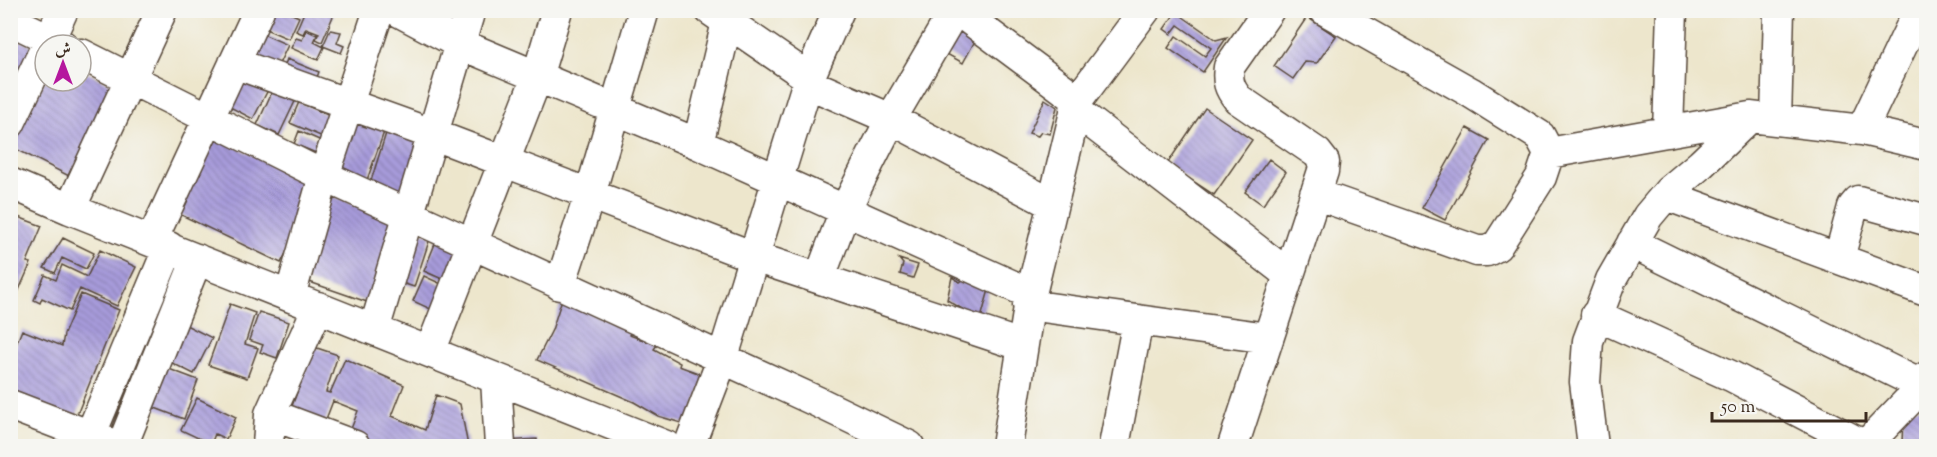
<svg xmlns="http://www.w3.org/2000/svg" width="1937" height="457" viewBox="0 0 1937 457" font-family="'Sorts Mill Goudy',Amiri,serif">
  <style>
    .building { fill: url(#building-back-hatch) }
    .lines { fill: none; stroke-linecap: round; stroke-linejoin: round }
    .minor-casing { stroke: #564638; stroke-width: 33 }
    .minor { stroke: #fff; stroke-width: 30 }
  </style>
  <defs>
    <pattern id="building-back-hatch" width="6" height="6" patternUnits="userSpaceOnUse" patternTransform="scale(1.5)"><rect width="6" height="6" fill="#a79bdb"/><path d="M-1 5l2 2M0 0l6 6M5-1l2 2" fill="none" stroke="#897fb1"/></pattern>
  </defs>
  <rect width="100%" height="100%" fill="#f6f6f2"/>
  <filter id="ink" filterUnits="userSpaceOnUse"><feTurbulence type="fractalNoise" baseFrequency=".0167" numOctaves="2"/><feDisplacementMap in="SourceGraphic" scale="12" xChannelSelector="R" yChannelSelector="G"/><feConvolveMatrix kernelMatrix="1 2 1 2 8 2 1 2 1" color-interpolation-filters="sRGB"/></filter>
  <filter id="wash" filterUnits="userSpaceOnUse"><feTurbulence type="fractalNoise" baseFrequency=".008" numOctaves="4" result="noise"/><feDisplacementMap in="SourceGraphic" scale="24" xChannelSelector="R" yChannelSelector="G"/><feGaussianBlur stdDeviation="1.35" result="paint"/><feColorMatrix in="noise" values="0 0 0 0 0 0 0 0 0 0 0 0 0 0 0 0 0 1.4 0 .05"/><feComposite in="paint" operator="in"/></filter>
  <g filter="url(#wash)">
    <rect width="100%" height="100%" fill="#ede6cc"/>
    <g id="blocks">
      <path class="building" d="M268,10H283L299,17L289,39L261,27Z
        M305,10H332L334,14L322,42L316,39L319,33L306,28L303,34L296,31Z
        M1176,12L1216,40L1227,37L1203,72L1168,48L1176,36L1205,56L1211,48L1178,25L1171,34L1164,29Z
        M1307,17L1336,36L1317,63L1305,62L1293,79L1274,66Z
        M953,23L977,37L963,63L943,52Z
        M306,30L317,35L314,42L324,47L318,60L291,48L296,38L302,40Z
        M330,30L341,32L337,43L344,46L341,53L323,46Z
        M263,34L288,45L277,68L252,58Z
        M10,36L37,48L10,107Z
        M287,59L319,72L314,85L282,73Z
        M81,69L116,87L71,177L10,146L44,81H81Z
        M244,73L270,86L253,119L228,106Z
        M276,83L299,93L279,135L257,125Z
        M1045,99L1057,107L1050,134L1041,132L1038,136L1029,133Z
        M299,102L332,117L323,137L290,123Z
        M1205,108L1252,140L1214,195L1167,164Z
        M350,117L385,129L366,183L331,171Z
        M1467,128L1489,140L1445,220L1422,208Z
        M387,130L422,141L404,195L370,184Z
        M299,131L326,143L321,155L294,144Z
        M212,135L318,187L281,263L175,212Z
        M1269,159L1286,172L1263,205L1245,192Z
        M327,194L400,219L370,303L298,278Z
        M10,214L42,226L27,262L31,263L10,310Z
        M415,230L431,235L414,287L399,282Z
        M63,238L94,253L86,269L62,258L55,273L44,268Z
        M437,239L462,249L449,282L424,271Z
        M100,250L136,267L117,306L80,289L70,311L42,298L40,303L34,300L45,275L56,280L62,265L87,277Z
        M899,259L918,265L913,278L900,274L903,264Z
        M424,276L448,287L437,312L413,301Z
        M952,277L960,282L964,279L990,286L980,322L965,318L964,310L947,300Z
        M81,294L119,310L74,422L10,399V359L22,330L62,346L64,334Z
        M562,299L632,331L629,335L657,345L654,349L680,363L679,366L706,376L688,425L658,416L634,402L537,360L552,330Z
        M230,304L255,313L245,344L258,348L247,378L208,365Z
        M259,312L289,322L277,358L260,352L263,345L249,340Z
        M184,324L212,338L194,374L166,360Z
        M314,347L338,355L326,392L330,393L345,359L404,385L392,416L425,430L436,395L460,404L468,446H378L349,434L358,411L333,401L323,427L289,414Z
        M161,366L198,380L184,419L147,405Z
        M197,398L236,417L226,439L215,434L211,444L181,430Z
        M1926,407V441L1902,443L1903,419L1910,408Z
        M537,439V446H505V441Z"/>
    </g>
  </g>
  <g filter="url(#ink)">
    <use href="#blocks" fill-opacity="0" stroke="#564638" stroke-width="1.5"/>
    <g class="lines">
      <defs>
        <path id="minor" d="M396,10L460,44L698,144L1031,294
          M710,10L809,78L812,85L891,119L1052,204
          M957,10L1078,100L1031,294L1007,446
          M10,20L62,45
          M47,45L63,10
          M81,54L324,176L818,402L909,446
          M234,63L432,134L754,257L1021,345
          M1078,100L1145,10
          M1075,110L1289,275
          M1776,120L1779,10
          M10,123L45,49
          M1862,130L1919,10
          M1668,132L1672,10
          M698,144L727,22L733,10
          M1549,153L1750,117L1862,130L1926,145
          M10,183L70,209L666,446
          M1315,194L1477,251H1487L1497,246L1541,177L1549,153L1540,136L1470,92L1325,10
          M1666,195L1926,291
          M70,209L162,10
          M152,240L259,10
          M1632,243L1921,385
          M1839,258L1853,207L1858,201L1926,220
          M820,277L845,210L891,119L952,15V10
          M560,285L590,194L644,10
          M290,296L324,176L379,10
          M1028,305L1268,338
          M1596,315L1731,376L1865,446
          M374,330L470,10
          M430,352L537,77L557,10
          M496,379L500,446
          M10,405L109,443
          M270,414L355,446
          M90,436L169,247
          M1866,445L1915,394L1926,377
          M122,446L197,259
          M268,446L270,414L318,307
          M689,446L722,360L809,78L839,10
          M1114,446L1138,320
          M1233,446L1323,171L1324,162L1317,153L1238,99C1229,88 1227,81 1229,67L1269,10
          M1593,446L1585,382L1588,341L1611,280L1648,216L1669,191L1701,164L1750,117"/>
      </defs>
      <use href="#minor" class="minor-casing"/>
      <use href="#minor" class="minor"/>
    </g>
  </g>
  <rect width="1937" height="457" fill="none" stroke="#f6f6f2" stroke-width="36"/>
  <g transform="translate(63 63)"><circle r="28" fill="#f6f6f2" stroke="#aba49d" stroke-width="1.5"/>
  <path d="M0-4.5L10 22L0 15L-10 22Z" fill="#b5179e"/>
  <text y="-9" font-size="16" font-weight="bold" text-anchor="middle" fill="#3b2a1e">ش</text>
  </g>
  <path d="M1712 412v9h154v-9" fill="none" stroke="#3b2a1e" stroke-width="3"/>
  <text x="1721" y="412" font-size="18" fill="#3b2a1e" stroke="#f6f6f2" stroke-width="4.5" paint-order="stroke">50 m</text>
</svg>
